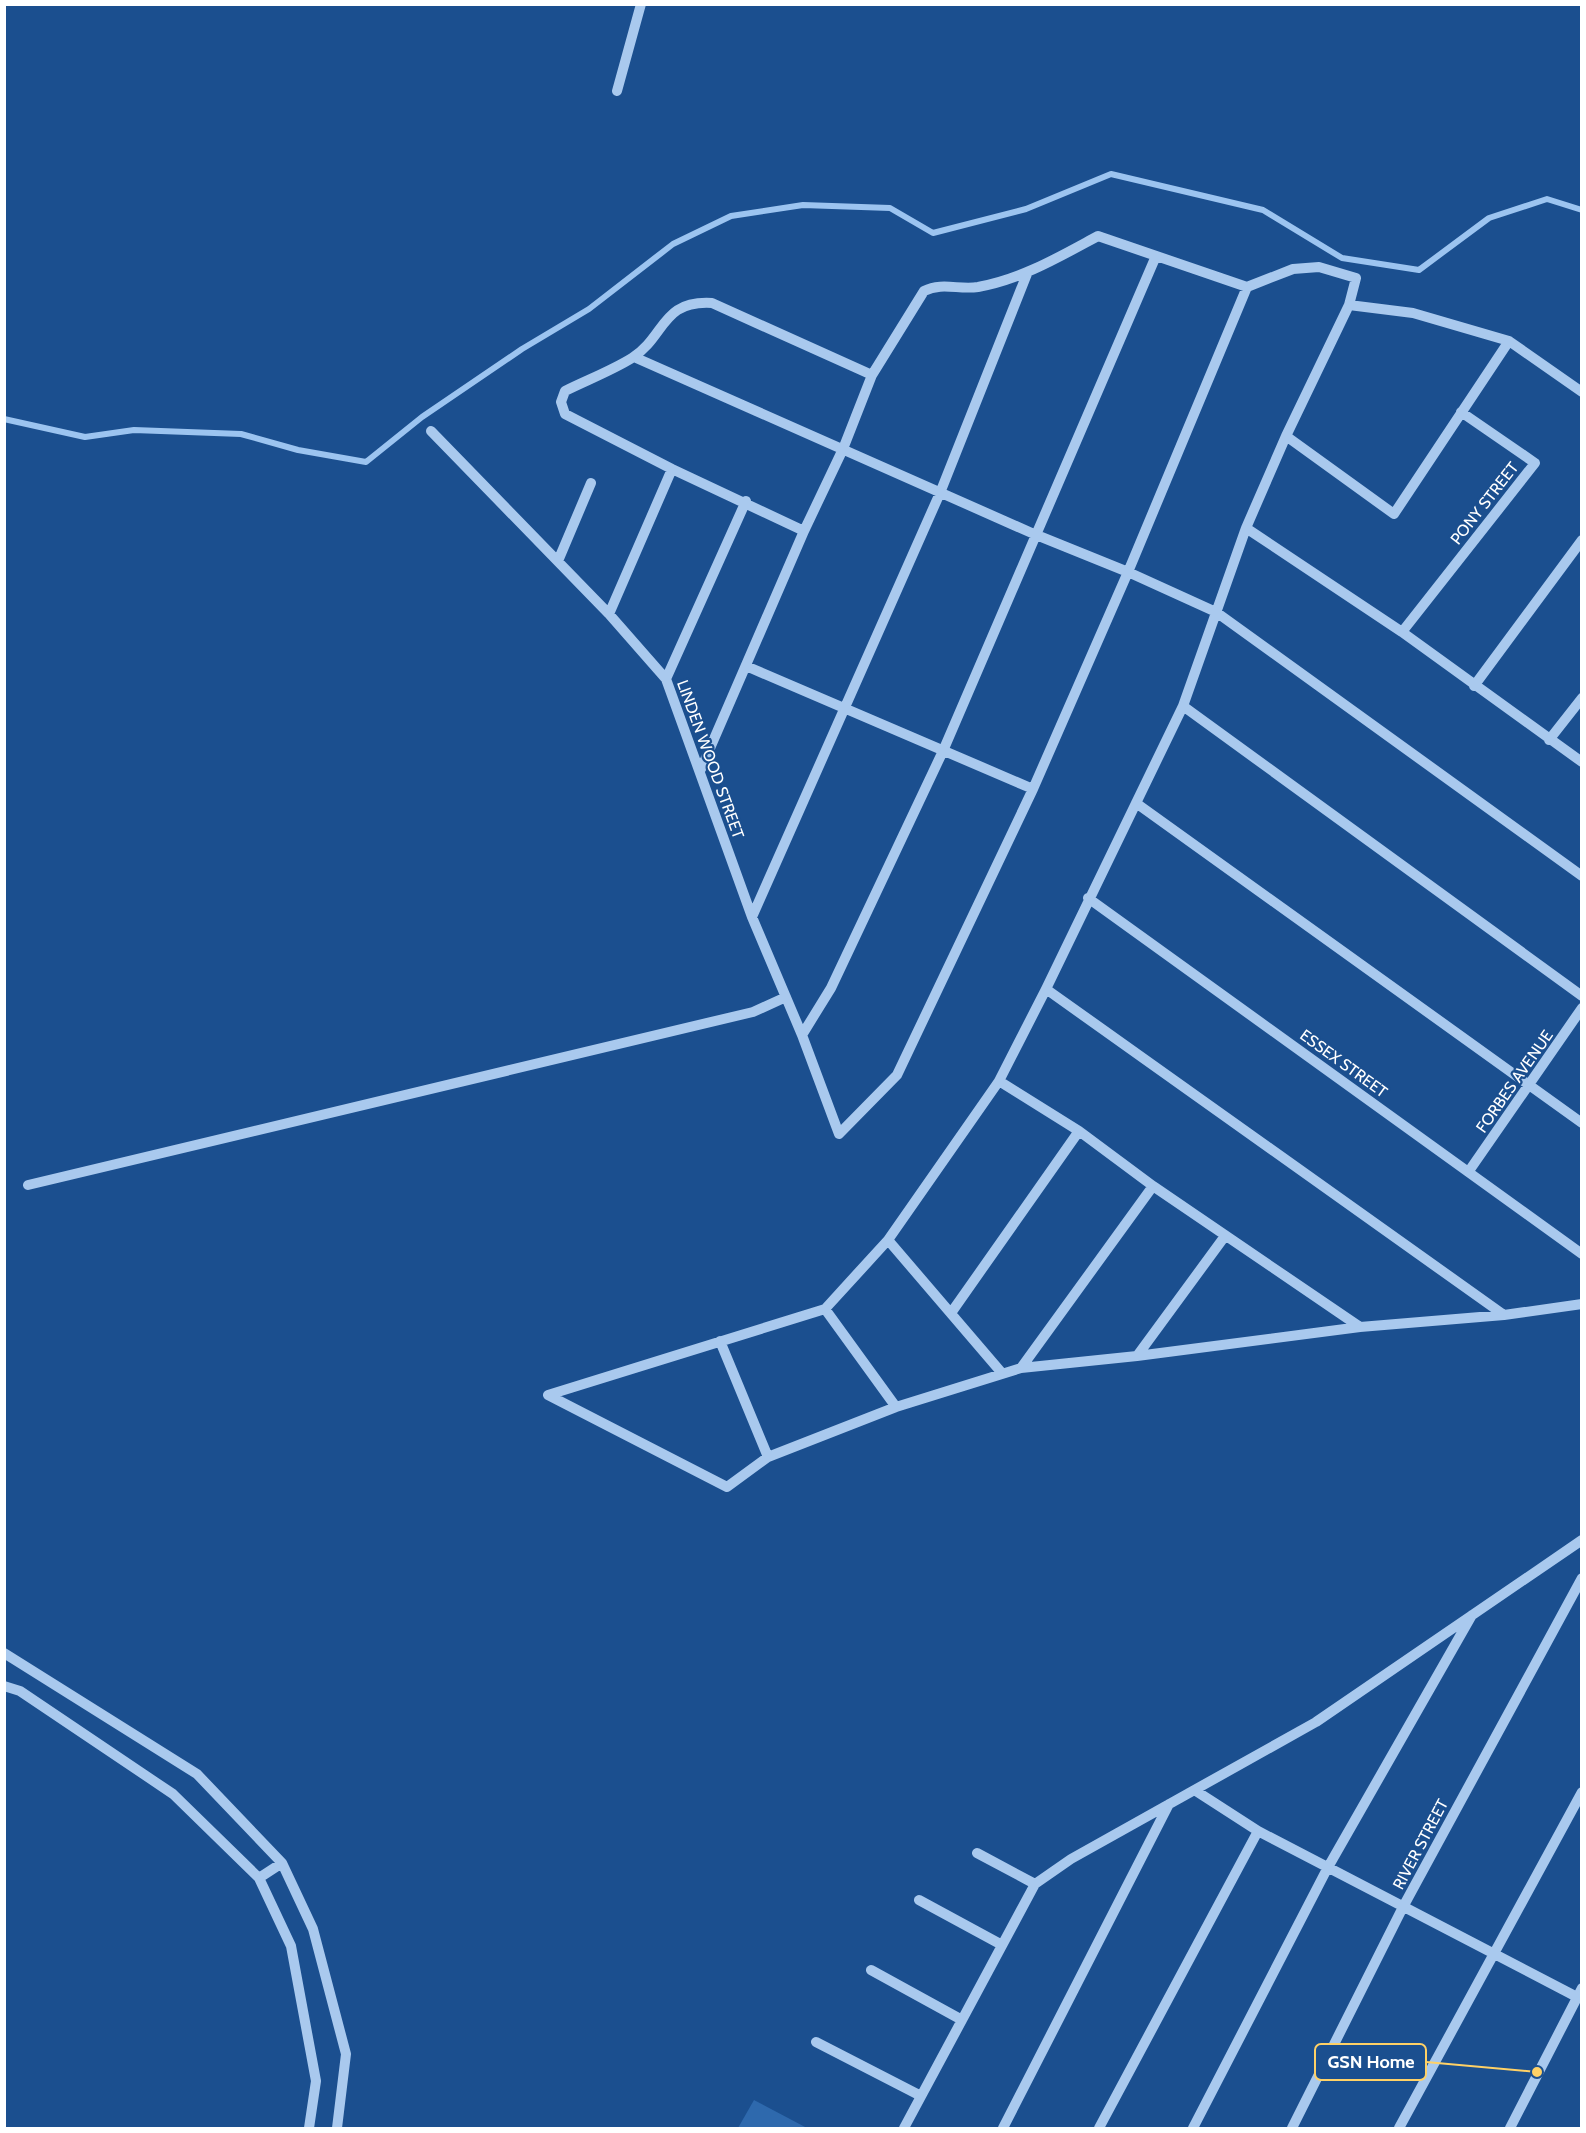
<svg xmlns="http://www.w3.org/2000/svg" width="1586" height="2133" viewBox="0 0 1586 2133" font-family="Cabin,sans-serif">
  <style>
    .green { fill: #2e69ad }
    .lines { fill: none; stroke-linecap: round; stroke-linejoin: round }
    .stream { stroke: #9cc4f0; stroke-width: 6 }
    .minor { stroke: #a9c9ee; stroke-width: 10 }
    .labels { text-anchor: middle; stroke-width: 4.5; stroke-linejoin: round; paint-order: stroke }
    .street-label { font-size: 16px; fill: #fff; stroke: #1b4f8f }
    .leader { fill: none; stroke: #ffd166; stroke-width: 2 }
    .callout-dot { fill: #ffd166; stroke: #1b4f8f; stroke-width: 2 }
    .callout { fill: #1b4f8f; stroke: #ffd166; stroke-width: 2 }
    .callout-label { font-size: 18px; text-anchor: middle; font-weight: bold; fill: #fff }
  </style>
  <rect width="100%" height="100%" fill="#1b4f8f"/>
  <path class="green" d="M754,2100L807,2128H738Z"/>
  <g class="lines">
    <path class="stream" d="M4,419L85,437L134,430L241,434L298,450L366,462L422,417L522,349L589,309L673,244L731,216L803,205L890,208L933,233L1026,209L1111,174L1263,210L1342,258L1419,270L1489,218L1547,199L1582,210"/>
    <path class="minor" d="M617,91L641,4
      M1349,305L1413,313L1509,341L1582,392
      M634,357L1034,534L1128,572L1216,612L1582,876
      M431,431L609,614L666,679L752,917L802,1035L839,1134L897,1075L1033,789L1128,572L1247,287
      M1286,436L1394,514L1509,341
      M1246,528L1402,632L1582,762
      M804,531L672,469L565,414L561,402L565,391C587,380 611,371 632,358C666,336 661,300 712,303L872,375
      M558,561L591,483
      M609,614L672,469
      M1402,632L1535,463L1461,412
      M746,666L1033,789
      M666,679L746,501
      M1474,686L1582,540
      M1183,706L1582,996
      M1549,740L1582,698
      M1136,803L1582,1123
      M1088,898L1582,1254
      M752,917L940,493L1027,274
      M1046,989L1504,1315
      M802,1035L831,988L943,751L1156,256
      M999,1081L1079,1131L1153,1186L1360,1327
      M1469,1171L1582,1008
      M28,1185L753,1012L786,997
      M888,1240L1001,1372
      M825,1309L896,1407
      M951,1313L1079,1131
      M720,1341L768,1457
      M1137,1356L1225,1236
      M1021,1368L1153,1186
      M548,1395L825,1309L888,1240L999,1081L1046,989L1183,706L1246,528L1286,436L1349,305L1356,278L1319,267L1293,269L1247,287L1098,236C1059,257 1022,279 978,287C959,290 942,282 924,291L872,375L843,449L804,531L701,769
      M548,1395L727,1487L768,1457L896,1407L1021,1368L1137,1356L1360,1327L1504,1315L1582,1304
      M4,1653L197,1774L282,1863L313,1929L346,2054L337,2128
      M4,1686L20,1691L173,1794L259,1878L291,1946L316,2081L309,2128
      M1196,1791L1258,1831L1577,1997
      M977,1853L1035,1884
      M259,1878L282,1863
      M919,1900L1002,1945
      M871,1970L962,2020
      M816,2042L921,2096
      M904,2128L1035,1884L1071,1859L1316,1722L1582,1540
      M1003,2128L1169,1804
      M1099,2128L1258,1831
      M1193,2128L1327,1869L1472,1615
      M1292,2128L1403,1907L1582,1578
      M1399,2128L1582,1792
      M1510,2128L1582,1988"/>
  </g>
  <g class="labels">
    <g class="street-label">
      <text transform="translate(1484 503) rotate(-52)" y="6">PONY STREET</text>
      <text transform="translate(711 759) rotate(70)" y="6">LINDEN WOOD STREET</text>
      <text transform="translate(1344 1063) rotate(36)" y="6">ESSEX STREET</text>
      <text transform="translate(1514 1081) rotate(-55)" y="6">FORBES AVENUE</text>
      <text transform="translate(1420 1844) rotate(-62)" y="6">RIVER STREET</text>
    </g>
  </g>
  <path class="leader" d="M1537 2072L1426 2062"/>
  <circle class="callout-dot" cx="1537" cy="2072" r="6"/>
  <rect class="callout" x="1315" y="2044" width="111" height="36" rx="6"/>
  <g class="callout-label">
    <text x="1371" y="2068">GSN Home</text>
  </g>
  <rect width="1586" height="2133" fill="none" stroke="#ffffff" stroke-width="12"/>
</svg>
